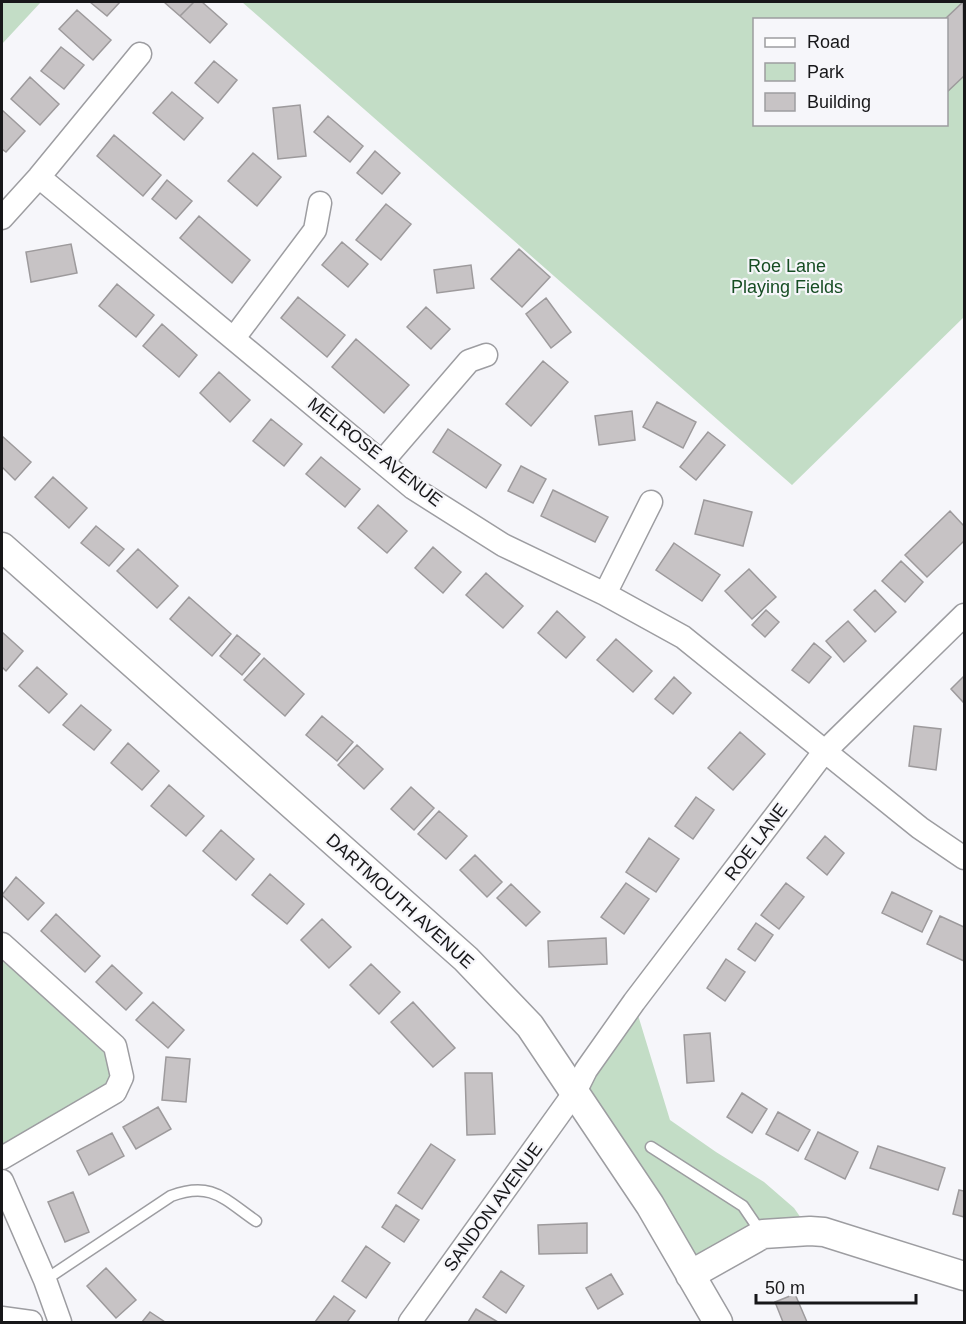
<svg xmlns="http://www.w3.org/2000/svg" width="966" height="1324" viewBox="0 0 966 1324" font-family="Arial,sans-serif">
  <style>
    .green { fill: #c3ddc6; fill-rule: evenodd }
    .building { fill: #c7c3c5; stroke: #9d9a9c; stroke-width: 1.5 }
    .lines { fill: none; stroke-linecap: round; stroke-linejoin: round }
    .service-casing { stroke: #9d9da1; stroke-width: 13 }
    .minor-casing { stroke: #9d9da1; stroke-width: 25 }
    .tertiary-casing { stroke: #9d9da1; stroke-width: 31 }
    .service { stroke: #fff; stroke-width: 10 }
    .minor { stroke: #fff; stroke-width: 22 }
    .tertiary { stroke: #fff; stroke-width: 28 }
    .labels { text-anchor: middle; stroke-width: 4.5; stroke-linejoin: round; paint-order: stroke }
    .park-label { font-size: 18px; fill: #164d23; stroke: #f6f6fa }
    .street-label { font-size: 18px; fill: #171719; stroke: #f6f6fa }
  </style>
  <rect width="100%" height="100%" fill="#f6f6fa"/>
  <path class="green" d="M2,2H41L2,44Z
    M242,2H964V317L792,485ZM754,20H946V124H754Z
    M2,958L110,1058V1082L2,1151Z
    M634,1002L670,1120L716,1152L764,1182L794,1208L810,1231L690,1275L575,1092Z"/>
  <path class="building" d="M90,2H120L107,16Z
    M164,2H194L180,16Z
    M194,2H202L227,24L210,43L180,16Z
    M963,2L964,76L946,93V20H944Z
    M77,10L111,40L93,60L59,29Z
    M61,47L84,65L64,89L41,71Z
    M214,61L237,80L218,103L195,83Z
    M30,77L59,104L40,125L11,99Z
    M172,92L203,118L184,140L153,113Z
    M300,105L306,156L278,159L273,108Z
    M2,110L25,131L6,152L2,149Z
    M328,116L363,146L350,162L314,132Z
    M114,135L161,175L143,196L97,156Z
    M375,151L400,173L382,194L357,173Z
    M253,153L281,177L257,206L228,181Z
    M167,180L192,201L176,219L152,199Z
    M386,204L411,224L381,260L356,240Z
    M199,216L250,260L232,283L180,238Z
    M342,242L368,264L348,287L322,265Z
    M71,244L77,273L31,282L26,252Z
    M519,249L550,277L522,307L491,279Z
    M471,265L474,288L437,293L434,270Z
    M117,284L154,315L136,337L99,306Z
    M298,297L345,335L327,357L281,318Z
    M546,298L571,332L551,348L526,314Z
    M426,307L450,329L431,349L407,327Z
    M162,324L197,355L179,377L143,346Z
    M356,339L409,385L384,413L332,367Z
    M543,361L568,382L531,426L506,404Z
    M219,372L250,400L230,422L200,393Z
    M657,402L696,422L683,448L643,427Z
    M632,411L635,440L599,445L595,416Z
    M271,419L302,444L284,466L253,441Z
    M448,429L501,465L486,488L433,452Z
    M708,432L725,445L696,480L680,467Z
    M2,436L31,462L15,480L2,467Z
    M321,457L360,489L345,507L306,474Z
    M521,466L546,479L533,503L508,491Z
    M53,477L87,508L69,528L35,497Z
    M553,490L608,517L595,542L541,516Z
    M704,500L752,512L743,546L695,534Z
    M378,505L407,531L387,553L358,528Z
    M950,511L964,526V541L927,577L905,555Z
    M96,526L124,549L109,566L81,543Z
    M674,543L720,575L702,601L656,570Z
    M433,547L461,572L443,593L415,568Z
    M138,549L178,586L157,608L117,571Z
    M901,561L923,582L905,602L882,581Z
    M749,569L776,597L752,619L725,591Z
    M486,573L523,606L503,628L466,595Z
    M875,590L896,612L875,632L854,610Z
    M189,597L231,634L212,656L170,619Z
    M766,610L779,622L765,637L752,625Z
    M557,611L585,637L566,658L538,633Z
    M848,621L866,641L844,662L826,641Z
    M2,632L23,651L6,671L2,667Z
    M237,635L260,654L242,675L220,656Z
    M616,639L652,671L633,692L597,660Z
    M814,643L831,657L809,683L792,670Z
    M264,658L304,694L285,716L244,680Z
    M37,667L67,694L49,713L19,686Z
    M964,676V703L951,689Z
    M674,677L691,693L673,714L655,699Z
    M81,705L111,730L94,750L63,725Z
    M322,716L353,742L337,761L306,735Z
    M914,726L941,729L936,770L909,766Z
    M740,732L765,754L733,790L708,768Z
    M128,743L159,771L142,790L111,763Z
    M357,745L383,769L364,789L338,765Z
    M169,785L204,816L186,836L151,806Z
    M411,787L434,808L414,830L391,809Z
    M696,797L714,810L693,839L675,826Z
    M439,811L467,836L446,859L418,834Z
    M221,830L254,859L236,880L203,851Z
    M825,836L844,853L827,875L807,858Z
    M649,838L679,859L656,892L626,872Z
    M475,855L502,882L487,897L460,870Z
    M270,874L304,904L287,924L252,895Z
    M16,877L44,903L28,920L2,895Z
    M626,883L649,899L624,934L601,917Z
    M786,883L804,897L779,929L761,915Z
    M511,884L540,912L526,926L497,898Z
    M892,892L932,911L922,932L882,913Z
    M56,914L100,956L85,972L41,931Z
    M940,916L964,927V961L927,944Z
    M322,919L351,947L329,968L301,940Z
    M756,923L773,935L755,961L738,949Z
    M606,938L607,964L549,967L548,941Z
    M726,959L745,972L725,1001L707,988Z
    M371,964L400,992L379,1014L350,985Z
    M112,965L142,993L126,1010L96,982Z
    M153,1002L184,1030L168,1048L136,1020Z
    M413,1002L455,1048L433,1067L391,1022Z
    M710,1033L714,1081L687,1083L684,1035Z
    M166,1057L190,1059L186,1102L162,1100Z
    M465,1073H492L495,1134L467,1135Z
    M742,1093L767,1109L752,1133L727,1117Z
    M158,1107L171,1129L136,1149L123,1127Z
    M778,1112L810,1130L798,1151L766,1134Z
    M818,1132L858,1152L845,1179L805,1159Z
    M112,1133L124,1156L89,1175L77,1151Z
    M431,1144L455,1160L422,1209L398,1193Z
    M878,1146L945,1168L938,1190L870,1168Z
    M959,1190L964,1191V1217L953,1214Z
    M73,1192L89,1232L65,1242L48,1202Z
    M396,1205L419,1220L404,1242L382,1227Z
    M587,1223V1253L539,1254L538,1225Z
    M366,1246L390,1263L366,1298L342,1281Z
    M106,1268L136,1300L116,1318L87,1286Z
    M501,1271L524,1286L506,1313L483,1297Z
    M611,1274L623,1294L598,1309L586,1288Z
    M795,1294L807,1322H783L775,1302Z
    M334,1296L355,1311L347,1322H315Z
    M476,1309L498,1322H468Z
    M150,1312L165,1322H142Z"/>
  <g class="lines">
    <defs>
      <path id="service" d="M651,1147L743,1206L762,1234
        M45,1280L171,1196C212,1181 224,1199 256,1221"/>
      <path id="minor" d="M39,177L413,488L503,545L605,594L683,637L920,828L964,858
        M2,218L39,177L140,54
        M234,338L315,230L320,203
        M382,462L469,361L486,355
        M605,594L651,502
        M2,944L115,1046L122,1077L115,1092L2,1158
        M2,1181L45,1280L60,1322
        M2,1318L31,1322
        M410,1322L575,1092L586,1070L634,1002L824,752L964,615"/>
      <path id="tertiary" d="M2,547L466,959L530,1026L650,1205L718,1322
        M690,1275L763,1234L810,1231L824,1232L964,1276"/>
    </defs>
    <use href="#service" class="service-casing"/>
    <use href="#minor" class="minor-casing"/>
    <use href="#tertiary" class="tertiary-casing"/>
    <use href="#service" class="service"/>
    <use href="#minor" class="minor"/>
    <use href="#tertiary" class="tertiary"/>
  </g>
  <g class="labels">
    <g class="park-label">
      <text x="787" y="272">Roe Lane<tspan x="787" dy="21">Playing Fields</tspan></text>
    </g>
    <g class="street-label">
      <text transform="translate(375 452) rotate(38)" y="6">MELROSE AVENUE</text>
      <text transform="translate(756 842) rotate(-53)" y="6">ROE LANE</text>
      <text transform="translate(400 901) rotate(42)" y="6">DARTMOUTH AVENUE</text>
      <text transform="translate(493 1207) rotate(-54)" y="6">SANDON AVENUE</text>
    </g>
  </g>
  <rect width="966" height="1324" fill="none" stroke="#171719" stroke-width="6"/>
  <rect x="753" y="18" width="195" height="108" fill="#f6f6fa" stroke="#9d9da0" stroke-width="1.5"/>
  <rect x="765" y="38" width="30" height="9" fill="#ffffff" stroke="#9d9da0" stroke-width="1.5"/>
  <text x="807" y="48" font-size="18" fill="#171719">Road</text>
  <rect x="765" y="63" width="30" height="18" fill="#c3ddc6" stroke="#9d9da0" stroke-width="1.5"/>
  <text x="807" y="78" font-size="18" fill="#171719">Park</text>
  <rect x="765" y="93" width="30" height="18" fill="#c7c3c5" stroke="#9d9da0" stroke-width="1.5"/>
  <text x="807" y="108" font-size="18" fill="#171719">Building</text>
  <path d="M756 1294v9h160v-9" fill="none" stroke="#171719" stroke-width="3"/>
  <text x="765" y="1294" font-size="18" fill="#171719" stroke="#f6f6fa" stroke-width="4.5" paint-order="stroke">50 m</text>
</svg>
